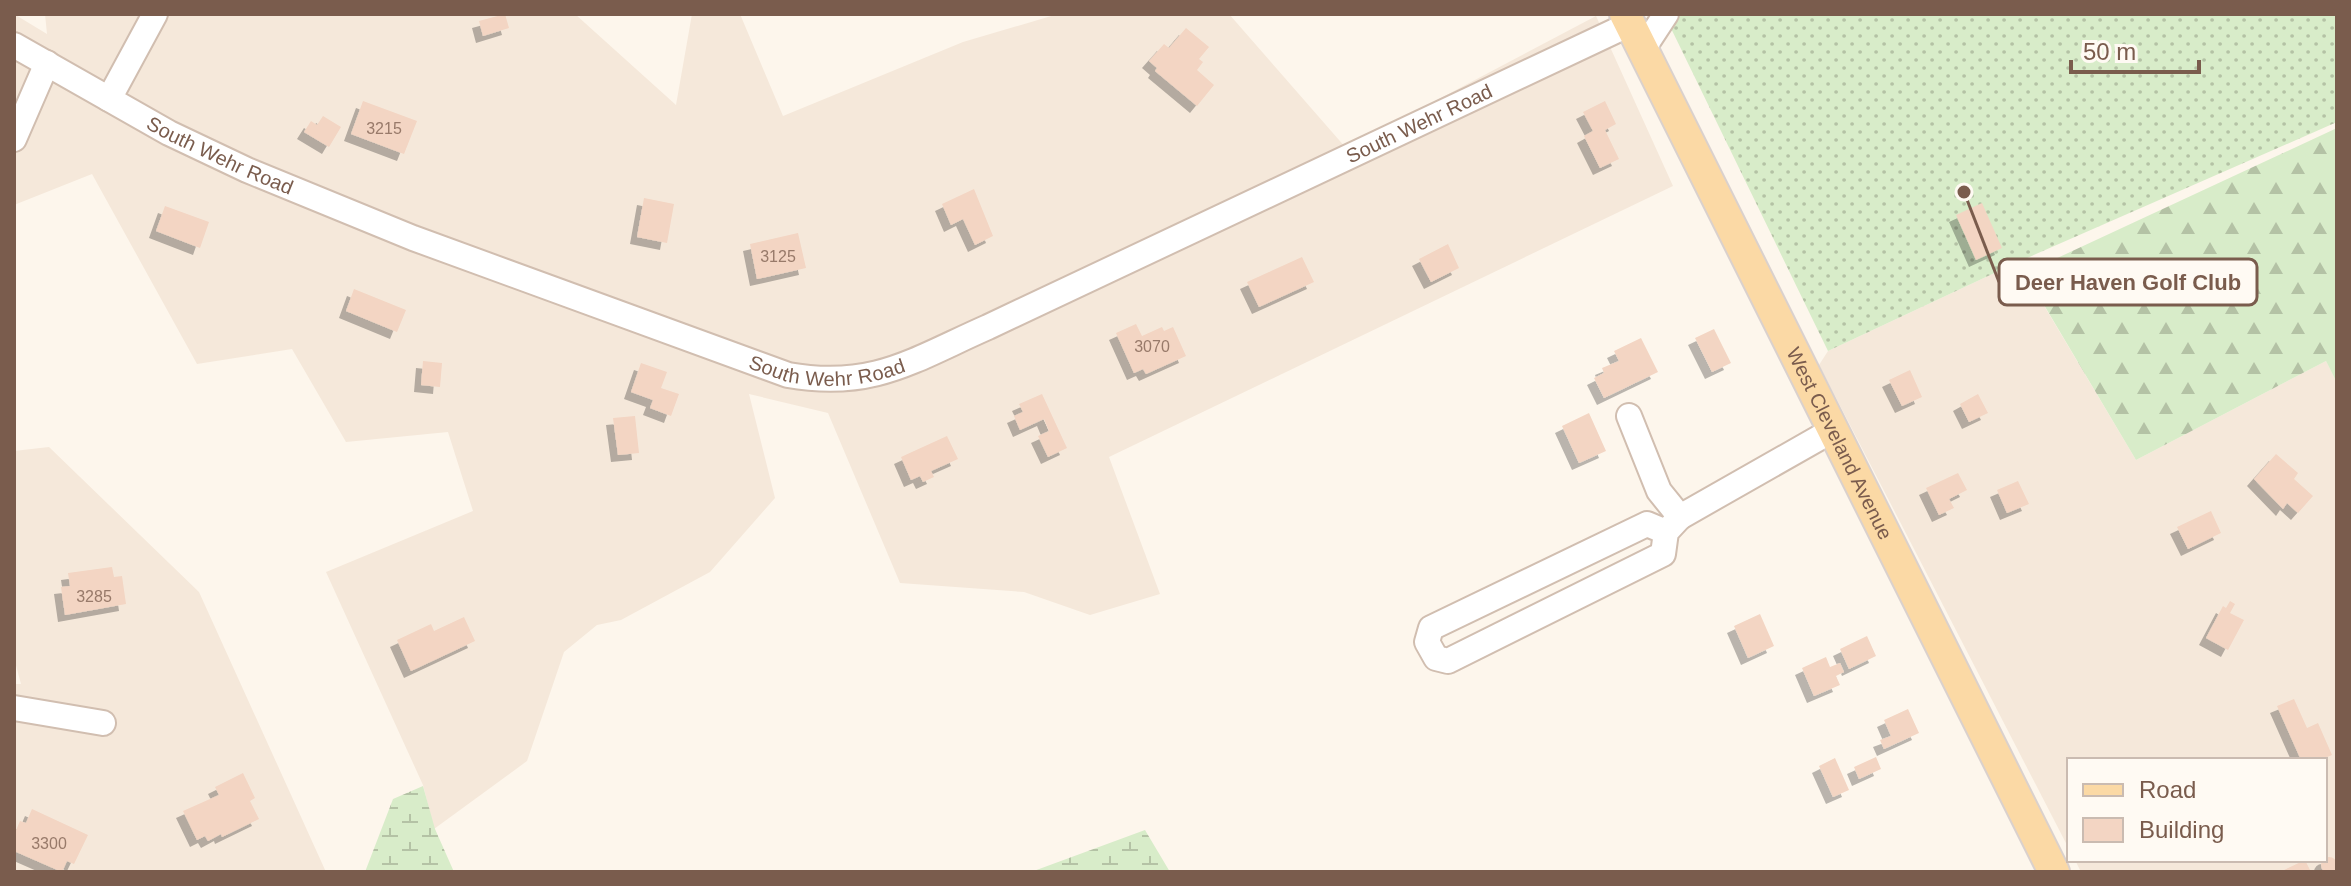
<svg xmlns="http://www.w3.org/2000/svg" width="2351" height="886" viewBox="0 0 2351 886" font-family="Arial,sans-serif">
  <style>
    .residential { fill: #f5e8da }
    .grass { fill: url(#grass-dots) }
    .forest { fill: url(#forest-firs) }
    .wetland { fill: url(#wetland-marsh) }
    .building { fill: #f3d5c3; filter: url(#shadow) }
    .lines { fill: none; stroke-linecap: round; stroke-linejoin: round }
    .minor-casing { stroke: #d1beb0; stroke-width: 28 }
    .major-casing { stroke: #dad1cd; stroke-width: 34 }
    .minor { stroke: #fff; stroke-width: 24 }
    .major { stroke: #fbd9a5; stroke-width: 30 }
    .labels { text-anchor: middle; stroke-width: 8; stroke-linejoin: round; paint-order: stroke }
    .number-label { font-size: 16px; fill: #987a6a }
    .street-label { font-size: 20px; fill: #7a5c4d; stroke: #fffaf3 }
    .leader { fill: none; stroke: #7a5c4d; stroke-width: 3 }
    .callout-dot { fill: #7a5c4d; stroke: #fffaf3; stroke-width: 3 }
    .callout { fill: #fffaf3; stroke: #7a5c4d; stroke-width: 3 }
    .callout-label { font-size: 22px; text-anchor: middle; font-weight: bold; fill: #7a5c4d }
  </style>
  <defs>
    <pattern id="grass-dots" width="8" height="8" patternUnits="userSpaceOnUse" patternTransform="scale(2)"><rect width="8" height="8" fill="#d8ecc9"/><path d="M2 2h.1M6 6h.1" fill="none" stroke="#b4c2a5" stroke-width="1.8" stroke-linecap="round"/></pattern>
    <pattern id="forest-firs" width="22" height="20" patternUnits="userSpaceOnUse" patternTransform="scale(2)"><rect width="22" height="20" fill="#d8ecc9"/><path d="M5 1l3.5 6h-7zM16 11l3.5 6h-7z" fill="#b4c2a5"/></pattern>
    <pattern id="wetland-marsh" width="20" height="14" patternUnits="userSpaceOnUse" patternTransform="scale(2)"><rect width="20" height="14" fill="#d8ecc9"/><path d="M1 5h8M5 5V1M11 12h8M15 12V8" fill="none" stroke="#b4c2a5"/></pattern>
    <filter id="shadow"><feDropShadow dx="-7" dy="7" stdDeviation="0" flood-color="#0004"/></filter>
  </defs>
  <rect width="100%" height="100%" fill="#fdf6ec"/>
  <path class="residential" d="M14,14L47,34L45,14H575L676,105L692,14H740L783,116L963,42L1058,14H1229L1346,148L1596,16L1673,186L1109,457L1160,594L1090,615L1024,592L900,583L828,413L749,394L775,498L710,572L621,620L597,625L564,652L527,761L434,829L423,785L326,572L473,511L448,432L346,442L292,349L197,364L92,174L14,205Z
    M2018,262L2136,460L2326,361L2337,383V872H2081L2075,860H2325V760H2069V849L1819,365L1828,351Z
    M49,447L199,592L326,872H14V684H21L14,658V451Z"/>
  <path class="grass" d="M1664,14H2337V122L2018,262L1828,351Z"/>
  <path class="forest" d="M2337,128V383L2326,361L2136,460L2025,273Z"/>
  <path class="wetland" d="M423,786L435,829L454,872H365L393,799Z
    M1145,830L1170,872H1031Z"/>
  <path class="building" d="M505,14L509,28L483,36L479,21Z
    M1186,28L1209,47L1199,59L1203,62L1197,70L1214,85L1197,106L1155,71L1157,68L1149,61L1164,44L1169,48Z
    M363,101L417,121L404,154L351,134Z
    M1605,101L1616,124L1605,130L1619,159L1600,168L1584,136L1593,131L1583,112Z
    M323,116L341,127L329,147L304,132L311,121L317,125Z
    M974,189L993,236L975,245L963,219L951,225L942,204Z
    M644,198L674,204L667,243L637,237Z
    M1982,203L2002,248L1976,260L1956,215Z
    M165,206L209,222L200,248L156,231Z
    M798,233L806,268L757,279L750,244Z
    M1448,244L1459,268L1431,282L1419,259Z
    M1302,257L1314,282L1259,307L1247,282Z
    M354,289L406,310L397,332L346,311Z
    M1136,324L1142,336L1162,327L1164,331L1173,327L1186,356L1146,374L1143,369L1134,373L1116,333Z
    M1714,329L1731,363L1712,372L1695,338Z
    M1641,338L1658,372L1604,398L1594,378L1604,373L1602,368L1619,361L1614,351Z
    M423,361L442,363L440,387L421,385Z
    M641,363L667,372L661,388L679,394L671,416L650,408L653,400L631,392Z
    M1910,370L1922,397L1902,406L1889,380Z
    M1042,394L1067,448L1048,457L1038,436L1049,431L1044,419L1020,430L1014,416L1023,412L1019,404Z
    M1978,394L1988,413L1969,422L1960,404Z
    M1589,413L1606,451L1579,463L1562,426Z
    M635,416L639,453L618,455L613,418Z
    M947,436L958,459L931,471L934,477L923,482L920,476L911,480L901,457Z
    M2276,454L2298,473L2294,479L2313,496L2298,513L2287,503L2283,509L2254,479Z
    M1958,473L1967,490L1949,499L1954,508L1939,515L1926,488Z
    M2018,481L2029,504L2007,513L1997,490Z
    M2211,511L2221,533L2188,549L2177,527Z
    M112,567L114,577L122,576L126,604L65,615L61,587L70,586L68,573Z
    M2230,601L2235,604L2230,613L2244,620L2228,650L2206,638L2223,606L2226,608Z
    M1760,614L1774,646L1748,658L1734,626Z
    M464,617L475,641L411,671L397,640L431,624L434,631Z
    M1867,636L1876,656L1849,669L1840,649Z
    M1826,657L1830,667L1840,663L1844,672L1836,676L1840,685L1814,696L1802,668Z
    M2294,699L2307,728L2318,723L2332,755L2320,760H2301L2277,706Z
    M1908,709L1919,733L1884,749L1880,740L1891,736L1884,720Z
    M1876,757L1881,769L1859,779L1854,767Z
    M1835,758L1849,790L1833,797L1819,766Z
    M243,773L255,798L250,801L259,819L222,837L221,834L208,841L205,836L197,840L183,811L219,795L215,787Z
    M32,809L88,835L74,864L67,861L62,872L14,851V835L20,821L26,823Z
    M2321 865a8 8 0 1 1 16 0a8 8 0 1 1-16 0Z
    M2305,860L2311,872H2280Z"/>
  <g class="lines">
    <defs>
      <g id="minor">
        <path id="s1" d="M14,45L169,133L247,170L413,238L788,375C873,390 913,360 988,327L1630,24"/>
        <path d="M1643,49L1666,14"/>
        <path d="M109,99L155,14"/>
        <path d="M14,139L47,63"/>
        <path d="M1629,416L1659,491L1680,517L1833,430"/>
        <path d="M1666,532L1647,524L1431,628L1427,642L1436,658L1448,661L1663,554L1666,532L1680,517"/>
        <path d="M14,708L103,723"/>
      </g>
      <g id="major">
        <path id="s2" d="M1625,14L2054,872"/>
      </g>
    </defs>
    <use href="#minor" class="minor-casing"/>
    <use href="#major" class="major-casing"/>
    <use href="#minor" class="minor"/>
    <use href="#major" class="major"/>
  </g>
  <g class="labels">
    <g class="number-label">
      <text x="384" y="134">3215</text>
      <text x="778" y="262">3125</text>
      <text x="1152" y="352">3070</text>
      <text x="94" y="602">3285</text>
      <text x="49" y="849">3300</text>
    </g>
    <g class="street-label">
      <text dy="7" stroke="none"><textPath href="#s1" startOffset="1530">South Wehr Road</textPath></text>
      <text dy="7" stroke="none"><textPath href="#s1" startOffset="234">South Wehr Road</textPath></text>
      <text dy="7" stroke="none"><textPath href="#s1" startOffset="882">South Wehr Road</textPath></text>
      <text dy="7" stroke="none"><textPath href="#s2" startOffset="480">West Cleveland Avenue</textPath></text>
    </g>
  </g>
  <path class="leader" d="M1964 192L1999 282"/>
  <circle class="callout-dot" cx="1964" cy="192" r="8"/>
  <rect class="callout" x="1999" y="259" width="258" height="46" rx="8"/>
  <g class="callout-label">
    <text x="2128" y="290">Deer Haven Golf Club</text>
  </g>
  <rect width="2351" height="886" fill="none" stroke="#7a5c4d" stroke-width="32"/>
  <rect x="2067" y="758" width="260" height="104" fill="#fffaf3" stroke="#cabbb1" stroke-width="2"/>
  <rect x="2083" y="784" width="40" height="12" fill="#fbd9a5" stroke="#cabbb1" stroke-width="2"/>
  <text x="2139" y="798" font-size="24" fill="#7a5c4d">Road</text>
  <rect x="2083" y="818" width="40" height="24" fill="#f3d5c3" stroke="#cabbb1" stroke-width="2"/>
  <text x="2139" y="838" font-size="24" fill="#7a5c4d">Building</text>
  <path d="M2071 60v12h128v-12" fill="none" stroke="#7a5c4d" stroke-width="4"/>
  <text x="2083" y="60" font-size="24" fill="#7a5c4d" stroke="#fffaf3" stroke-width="6" paint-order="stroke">50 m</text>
</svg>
